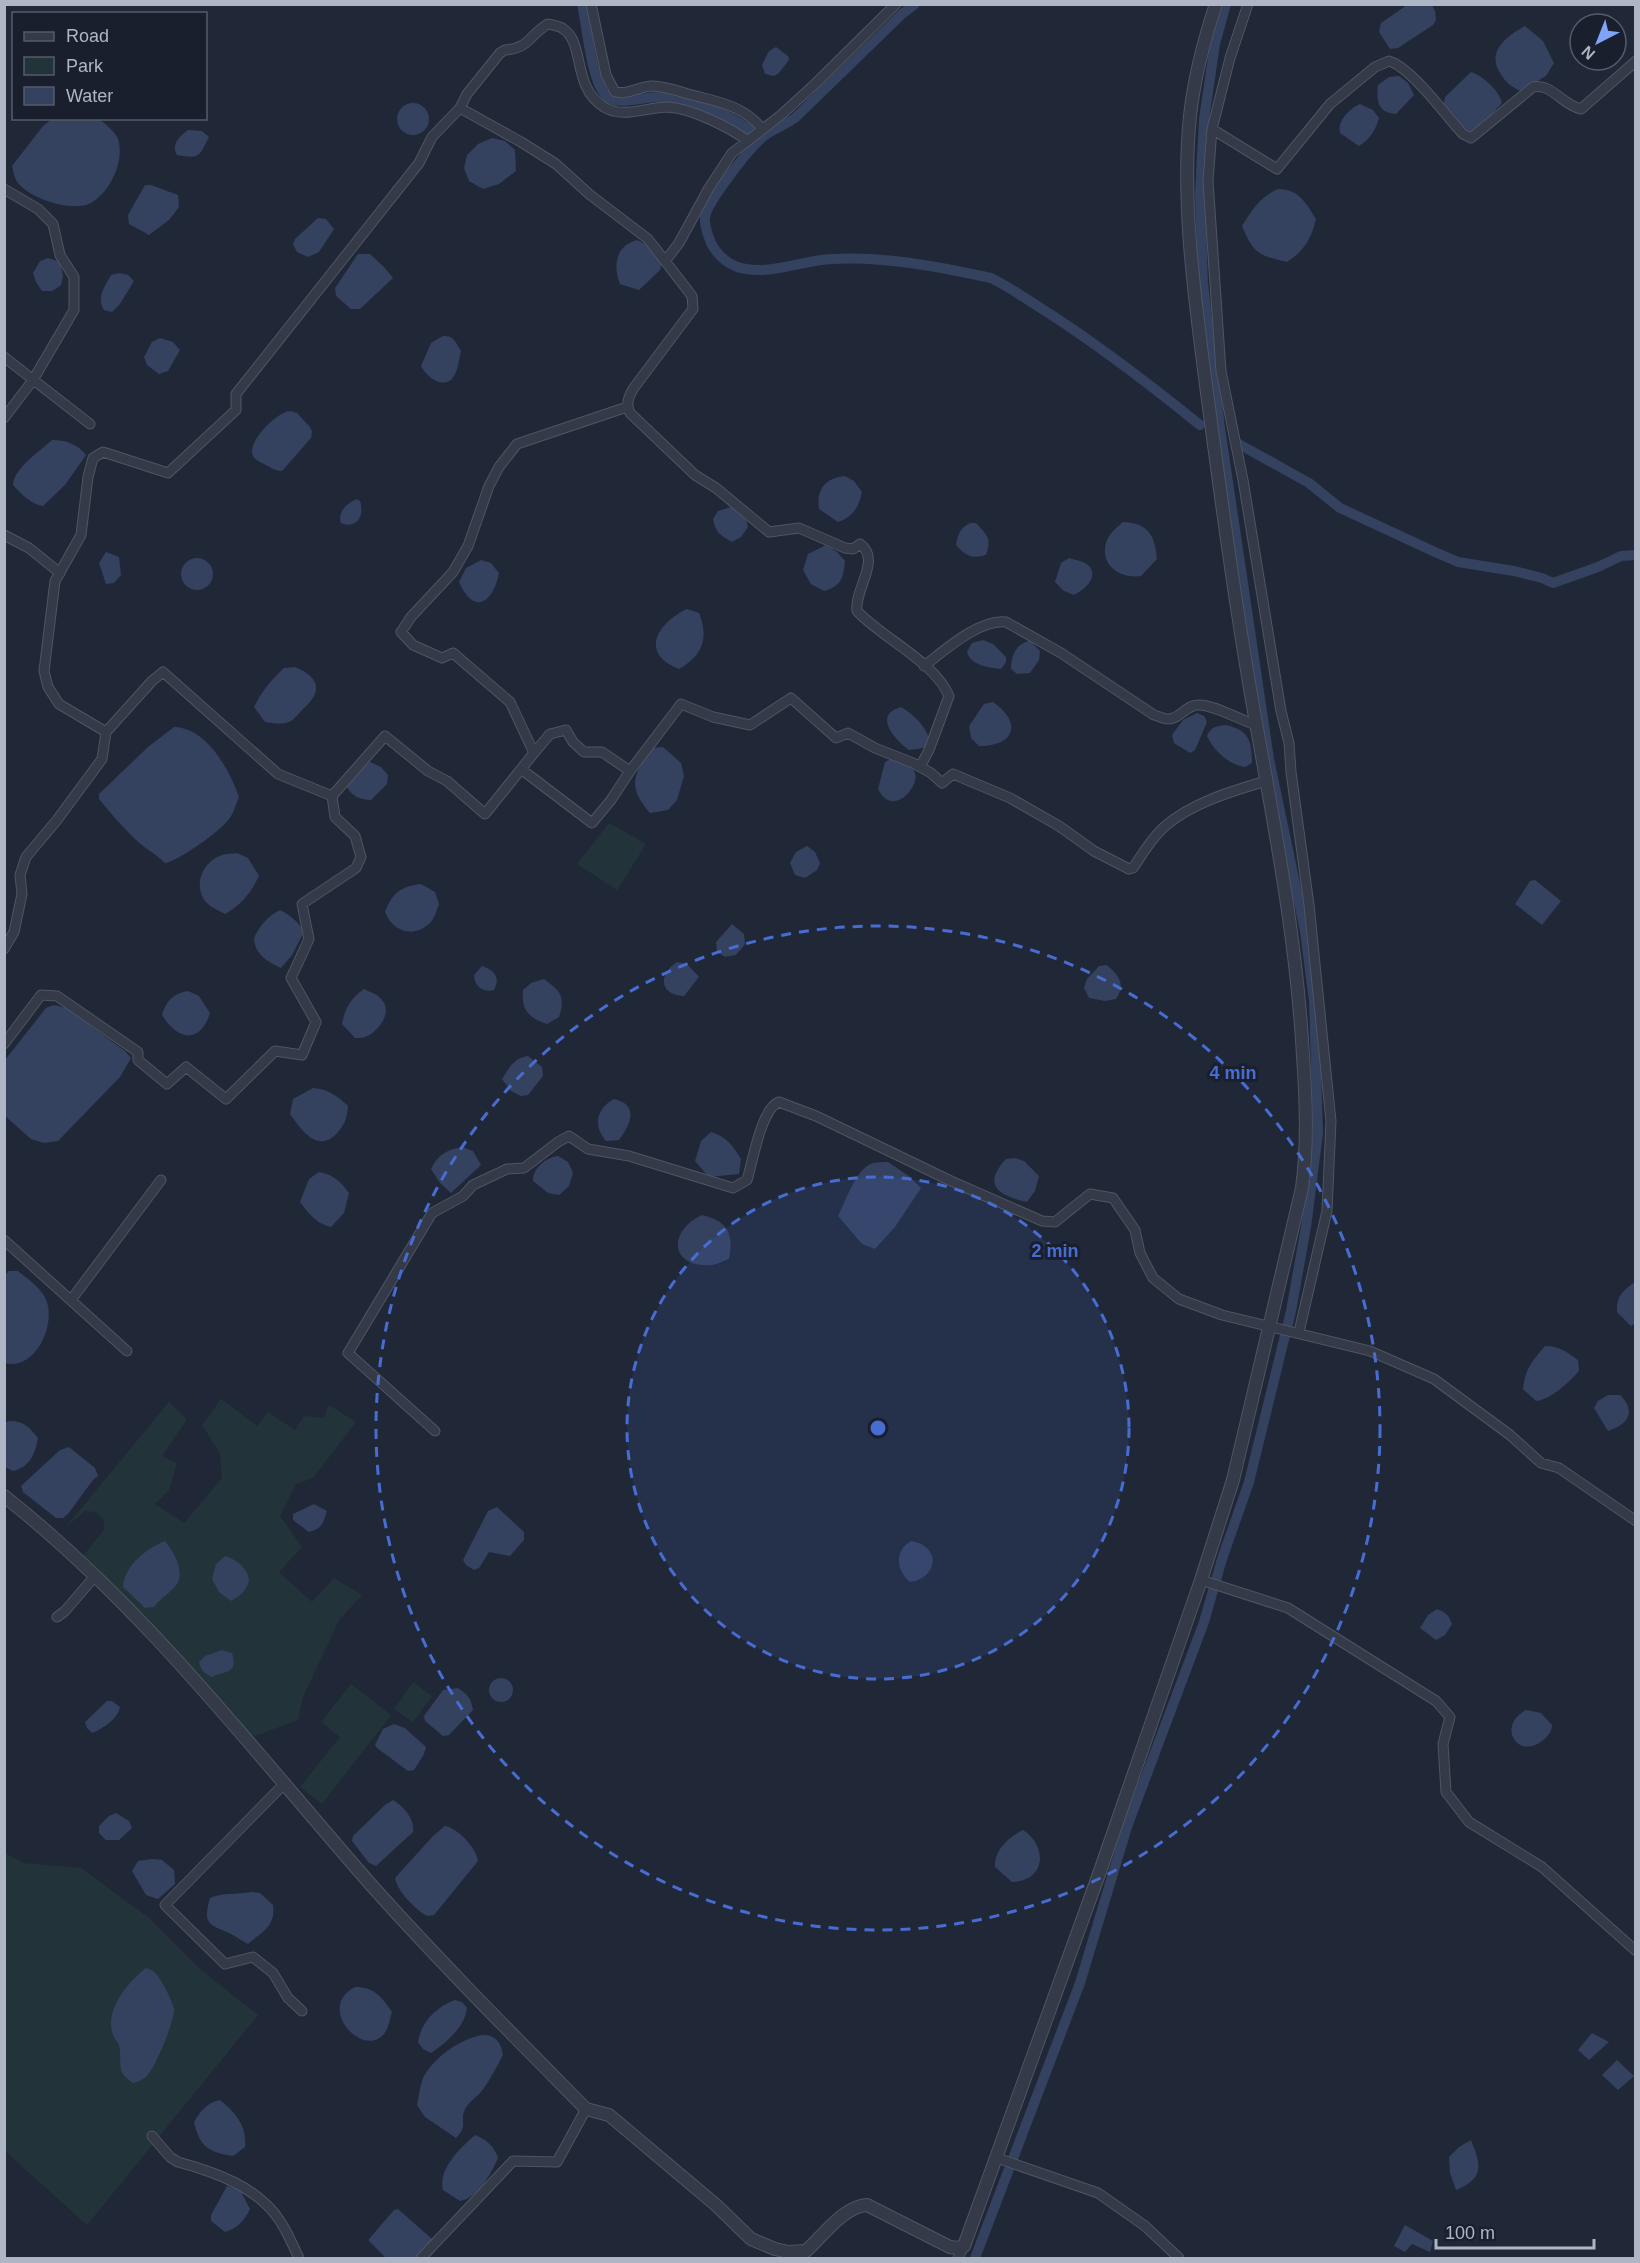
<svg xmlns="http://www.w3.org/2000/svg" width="1640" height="2263" viewBox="0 0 1640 2263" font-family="Helvetica,sans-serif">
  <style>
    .green { fill: #223439 }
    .water { fill: #34415f }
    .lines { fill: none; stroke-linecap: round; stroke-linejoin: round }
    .canal { stroke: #34415f; stroke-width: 10 }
    .minor-casing { stroke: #4e5563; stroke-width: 11 }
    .tertiary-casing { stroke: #4e5563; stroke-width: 14 }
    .minor { stroke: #343a48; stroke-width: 9 }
    .tertiary { stroke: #343a48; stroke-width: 12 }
    .ring { fill: none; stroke: #486dd2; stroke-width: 3; stroke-dasharray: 10 8 }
    .centre { fill: #486dd2; stroke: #191f2d; stroke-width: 3 }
    .ring-label { font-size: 18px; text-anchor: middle; font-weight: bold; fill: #486dd2; stroke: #191f2d; stroke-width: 6; stroke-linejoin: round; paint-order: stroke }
  </style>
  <rect width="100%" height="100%" fill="#202838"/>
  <path class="green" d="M609,823L646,844L617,890L577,864Z
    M221,1399L257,1426L268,1412L295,1430L304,1416L324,1418L329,1405L356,1422L313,1478L296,1484L280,1516L302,1547L279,1572L312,1602L334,1578L362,1595L339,1620L303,1697L298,1720L255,1736L246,1732L82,1557L104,1530V1520L95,1512L85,1511L65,1528L169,1402L187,1419L162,1456L177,1463L169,1490L155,1504L184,1523L222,1478L220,1453L202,1425Z
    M413,1682L432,1696L413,1722L394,1709Z
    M351,1684L391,1715L322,1804L300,1787L340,1737L321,1722Z
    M5,1853L23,1863L81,1868L148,1917L201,1970L258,2015L87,2225L5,2151Z"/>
  <path class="water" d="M1407,5H1432L1435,11L1436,20L1433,25L1398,48L1390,49L1379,32L1381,23Z
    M1525,26L1543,41L1554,63L1546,76L1521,91C1511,87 1504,81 1499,71C1487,51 1508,35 1525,26Z
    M776,47L788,56L789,60L779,73L774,76L765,74L762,65L769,51Z
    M1471,72C1483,76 1499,90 1502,103L1474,133L1462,128L1443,106L1445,97Z
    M1399,76L1408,83L1414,95L1396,114C1378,113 1376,101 1378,85L1389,77Z
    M397 119a16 16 0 1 1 32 0a16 16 0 1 1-32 0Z
    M1360,104L1373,110L1379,118C1376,130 1369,140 1359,146L1340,133C1337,121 1349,109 1360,104Z
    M52,119H99C105,124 115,131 118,139C125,161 110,192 91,203C72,213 26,198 16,180C14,176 13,170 12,166L43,126Z
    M188,130L202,131L209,137C199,157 200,159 177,155C171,144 179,137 188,130Z
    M492,138L505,141L515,150L516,171L499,184L483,189L469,181L464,168L467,155L478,144Z
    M145,185H151L178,195L179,207L169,220L149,235L129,224L128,215Z
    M1278,189C1299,189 1306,203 1316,219C1311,239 1305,250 1287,262C1258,255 1254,254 1242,226C1252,210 1260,197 1278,189Z
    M318,218L326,219L334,229L319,252L308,257L297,252L293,244L295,239Z
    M637,240L652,247L662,262L660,270L639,290L620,284C613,266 615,246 637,240Z
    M358,254H370L385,268L393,278L360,309H351L336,296L335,288Z
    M48,258L60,262L63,276L61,285L52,291H42L36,282L33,273L40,261Z
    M120,273L128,275L134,281L120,304L112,312L104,310C96,298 105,286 111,275Z
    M443,336C455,336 455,342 461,351C459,359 458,372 452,379C441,389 426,376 421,366L431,343Z
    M160,338L173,342L180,350L168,371L159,374L147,365L144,357L152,342Z
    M290,411L297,413L309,426L312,431L311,438L282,471C275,471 270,467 264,464C260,462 255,460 253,456C246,442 277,412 290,411Z
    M52,440C65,440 78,444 86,455L65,485L43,506C31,504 21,494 13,485C14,468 39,452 52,440Z
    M845,476L854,481L862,492C859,507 853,517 838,522L819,509C816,490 825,478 845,476Z
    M357,499L360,501C365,515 357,530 341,523C337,512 347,503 357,499Z
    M731,507L745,515L748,527L741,537L732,542C721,536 715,532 713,519L718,511Z
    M1123,522C1148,523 1155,535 1157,559L1141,576C1119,579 1098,564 1107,540C1110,533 1117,527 1123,522Z
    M970,523H976C987,535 992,538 986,555C971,559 966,556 956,545C958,534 960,528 970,523Z
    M826,545L837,552L845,561C843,578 842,586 824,591L811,584L803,570L808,554Z
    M106,552L119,557L121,575L114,583L106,584L99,563Z
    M1069,558C1075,560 1084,561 1088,565C1100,576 1085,590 1074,595L1064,591L1055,582L1061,563Z
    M181 574a16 16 0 1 1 32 0a16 16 0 1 1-32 0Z
    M481,560L491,563L499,573C493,603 474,616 459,582L466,568Z
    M687,609L699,613C709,638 703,655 679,669C639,654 657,623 687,609Z
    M983,640L993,644L1006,657V662L1001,669C988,667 971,666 967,652L972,643Z
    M1030,641L1040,651L1039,660L1030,673L1017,674L1011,669C1011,656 1016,643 1030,641Z
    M295,667C320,677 323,692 303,709C299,713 294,720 289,722C281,725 273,723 265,722L254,707C262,691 271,680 284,668Z
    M993,702C1022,722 1016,746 979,746L971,738L969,726L984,704Z
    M901,707C914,715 924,724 929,738L924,748L909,750C895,740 872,715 901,707Z
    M1197,713L1204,716L1207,722L1195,750L1190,753L1174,743L1172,735L1183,720Z
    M1226,725C1249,730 1252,741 1252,763L1245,767C1229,765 1213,750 1207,736C1211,727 1216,726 1226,725Z
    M174,727C207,728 229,769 239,797C236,803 234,813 229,819C222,830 177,862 165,863C156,854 144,848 135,839C122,826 110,813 99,799V794L148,747Z
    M663,747L681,763L684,776L677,800L668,810L650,813C627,787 633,775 652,748Z
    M892,758C899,761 912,764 915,773C920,786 893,819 878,789L885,762Z
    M370,762L381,767L388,775L387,784L371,800C361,800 351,796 347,787L363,766Z
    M807,846L815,852L820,863L817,870L805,878L795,875L790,863L796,852Z
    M237,853L248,858L259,876C250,894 242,904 225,914C218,910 210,907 205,901C193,885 203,861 222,855C227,853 232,854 237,853Z
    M1535,880L1561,901L1542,925L1515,904L1530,881Z
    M421,884L435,892L439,904C437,909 435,917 431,922C414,939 393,932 385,912C393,892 400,887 421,884Z
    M280,910C290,915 299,922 304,932L292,955L281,968C267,961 255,955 254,938C260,925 268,916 280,910Z
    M732,924L744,934L745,944L736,955L725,957L717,952L716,942Z
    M677,962L687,964L699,977L684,996C659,995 658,974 677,962Z
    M1107,965C1119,976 1126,984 1116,999L1105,1001L1089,998L1084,988L1087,979L1099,966Z
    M482,966C494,970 501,977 494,990C483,993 474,986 474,975Z
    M544,979C560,991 566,996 559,1017L547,1024C529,1018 521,1010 523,990L531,983Z
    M364,989C372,993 380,995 384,1003C391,1015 377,1033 365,1037C364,1038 356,1038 355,1038L342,1024C345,1008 351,998 364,989Z
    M188,991L199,996L210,1013C200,1045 177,1040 162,1015C167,1000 173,994 188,991Z
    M54,1005L66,1008L125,1051L131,1058L120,1077L58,1141L44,1143L31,1139L5,1116V1060L46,1008Z
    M528,1056L542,1067L543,1076L528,1095L521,1096L511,1091L502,1079C509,1068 514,1058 528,1056Z
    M313,1088C328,1089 338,1096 348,1106C347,1119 344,1127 334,1136C316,1152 300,1128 290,1114L293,1099Z
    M614,1099C640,1105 630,1125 619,1140L606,1141C593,1126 596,1109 614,1099Z
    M711,1132C727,1137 733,1146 741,1159L739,1174L709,1177L695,1161L701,1141Z
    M463,1147L473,1151L481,1165L451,1193L440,1183L431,1169C438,1154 448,1149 463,1147Z
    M558,1156L568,1162L573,1173L569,1186L559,1195L548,1193L533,1181C533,1168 545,1158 558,1156Z
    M1015,1158L1024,1161L1039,1176L1035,1191L1027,1202C1000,1196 981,1186 1006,1159Z
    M888,1162L910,1177L921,1188L895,1227L875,1249L862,1244L838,1216C846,1201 856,1168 873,1163C878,1162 884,1162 888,1162Z
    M319,1172C334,1175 340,1181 349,1193L344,1213L331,1227C317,1224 308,1213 300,1202L309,1179Z
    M702,1215C728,1221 734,1234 729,1259C723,1261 716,1265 711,1265C670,1268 667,1231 702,1215Z
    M9,1271H18C29,1280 45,1290 48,1306C53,1330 34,1371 4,1363L5,1275Z
    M1635,1282V1323L1631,1326L1617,1312C1616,1297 1623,1290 1635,1282Z
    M1545,1346C1559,1346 1567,1352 1578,1360L1579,1371C1568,1383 1552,1399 1536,1401L1523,1389C1525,1369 1532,1361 1545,1346Z
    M1608,1395H1620C1637,1412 1628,1424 1608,1431L1594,1408L1598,1401Z
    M9,1421C24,1421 29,1427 38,1438C35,1454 30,1467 13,1471L5,1467V1423Z
    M69,1447L95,1468L98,1476L93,1480L68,1514L63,1518H56L23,1492L21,1486L60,1450Z
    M314,1504L327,1511C323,1523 322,1529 309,1532L293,1520V1514Z
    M497,1507L524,1532V1540L510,1556L489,1552L479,1568L474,1570L466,1565L463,1560L466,1554L488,1511Z
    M165,1541C173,1551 184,1569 178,1582C175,1590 160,1598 154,1607L145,1608L123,1587C124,1566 147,1548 165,1541Z
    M911,1541C943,1546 937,1579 910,1582C896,1570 894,1551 911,1541Z
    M225,1556C237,1559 256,1574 246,1588C243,1594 236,1598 231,1601L219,1592L212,1579L216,1564Z
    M1437,1609C1445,1612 1449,1615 1452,1624L1445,1635L1436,1640L1420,1628L1428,1615Z
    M222,1650L232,1653C238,1675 226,1670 212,1677C204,1673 201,1671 199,1662L205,1656Z
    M489 1690a12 12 0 1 1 24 0a12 12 0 1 1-24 0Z
    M458,1688C468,1695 471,1698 473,1710L449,1735L443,1736L425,1721L424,1716L443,1690Z
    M107,1701H112L120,1707C118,1719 102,1729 92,1733L87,1728L85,1722Z
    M1526,1710L1541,1713L1552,1725C1552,1732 1548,1736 1542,1741C1518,1760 1496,1726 1526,1710Z
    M394,1724L405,1728L426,1747L424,1754L414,1770L408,1771L377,1748L375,1745L383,1729Z
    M393,1800C404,1807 415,1819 413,1832L376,1866L369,1863L352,1841L353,1836L385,1805Z
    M116,1813L129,1821L132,1828L119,1840H106L99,1833V1826L109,1816Z
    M445,1826C458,1828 477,1849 478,1861L434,1915L427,1916C416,1910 397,1891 395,1878L433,1836Z
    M1023,1830C1048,1846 1046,1881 1012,1882L995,1867C994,1850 1009,1837 1023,1830Z
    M152,1859L162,1860L174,1870L175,1884L158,1899L146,1895L132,1871L138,1861Z
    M252,1892L260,1893L273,1905C276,1926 263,1931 248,1944C242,1941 237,1937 231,1934C210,1924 202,1926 210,1898C223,1892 237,1895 252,1892Z
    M146,1968C149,1969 152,1970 154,1972C160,1976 173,2002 174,2009C175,2020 155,2069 146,2077C142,2080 138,2082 133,2083C114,2071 123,2062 119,2045C117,2041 113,2037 112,2032C106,2008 128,1982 146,1968Z
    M355,1987C374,1987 382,1997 392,2012C390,2018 389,2026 386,2031C366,2063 314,2008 355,1987Z
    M455,2000L462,2002L467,2008C465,2027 446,2043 431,2053L423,2049L418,2042C421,2022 436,2007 455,2000Z
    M1592,2033L1609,2042L1589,2060L1578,2050Z
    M482,2035C496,2035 501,2042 503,2055C497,2066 491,2078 484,2088C479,2096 470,2100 465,2109C459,2122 469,2125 456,2138L425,2117L417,2105C419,2096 420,2084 424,2076C437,2055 459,2040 482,2035Z
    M1617,2060L1634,2076L1618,2090L1602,2075Z
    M220,2100C236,2113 247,2126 245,2147L233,2156C208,2152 200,2147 194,2122C201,2110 207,2103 220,2100Z
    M475,2135C487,2140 494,2146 498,2158C491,2174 478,2198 460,2201L443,2190C438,2169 460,2148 475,2135Z
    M1471,2140C1481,2165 1485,2178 1456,2190L1450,2173L1449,2157L1459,2147Z
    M227,2186L240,2190L250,2209C245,2220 237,2229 225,2232L211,2221V2215Z
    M398,2209L432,2239V2242L418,2258H386L369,2241V2239L394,2210Z
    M1405,2225L1433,2241L1430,2252L1412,2244L1405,2252L1394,2246Z"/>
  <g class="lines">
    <path class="canal" d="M582,4C587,26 591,82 607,97C617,106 646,96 660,97C691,99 724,112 750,130
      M915,4L902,14L795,118C785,125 773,129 764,136C751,146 707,202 705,217C704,226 708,235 711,243C718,257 731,267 746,269C772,274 805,260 832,259C884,256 940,267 991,278C1008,286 1023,297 1039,307C1095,342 1148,383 1200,425
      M1237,443L1309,483L1340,508L1435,552L1458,562L1514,571L1542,578L1553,583L1598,567L1621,556L1636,555
      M975,2258L1080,1983L1127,1827L1204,1622L1222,1559L1249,1482L1291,1311L1306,1227L1318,1133L1314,1001L1305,931L1269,759L1220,428L1203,283L1200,194L1204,119L1215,44L1226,4"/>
    <defs>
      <path id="minor" d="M591,4L606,75L615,92C627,95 638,87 651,86C663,86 676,90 688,94C714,101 744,105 762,129
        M1248,4L1230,58L1212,129L1208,181L1221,371L1243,480L1281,711L1289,743L1291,772L1309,905L1331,1121L1327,1211L1299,1332
        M460,108L467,94L500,53L505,50C530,48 529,35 548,24C552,25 558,26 562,28C586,42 571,87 604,107C622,119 647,107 667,107C691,108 729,127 748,141
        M1212,129L1277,169L1330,104L1375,67L1389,61C1412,68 1445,115 1463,134L1471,138L1533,87C1552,83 1562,105 1581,109L1636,61
        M4,189L38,209L53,224L60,255L74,277V310L33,380L4,418
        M666,260L679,243L709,188L732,153L781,115L815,84L896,4
        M4,357L90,424
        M627,407L517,444L499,467L489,486L468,546L453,572L411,617L401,632L413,645L442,658L453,653L510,702L534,753L550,734L566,730L573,742L584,752H602L630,771
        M4,535L29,548L60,573
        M924,666C945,650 979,619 1006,622L1061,653L1154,715C1158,716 1164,719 1168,719C1180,719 1186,705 1198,705C1213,704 1240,720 1256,725
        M106,732L59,704L48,687L44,671L55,581L81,535L88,477L93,458L103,452L168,473L236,410V394L419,163L432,137L460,108L521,142L556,164L589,194L648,239L692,296L693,309L633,389C628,398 626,404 630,413L695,475L716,488L769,532L799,528L845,548L853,549L860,544C882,560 854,589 857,611C882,638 935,662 949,696L929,750L920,767
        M521,769L592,823L611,800L630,771L681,704L713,717L750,725L791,698L836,738L848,733L875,748L913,763L931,773L942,783L953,774L1010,798L1059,826L1094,851L1129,869L1133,868C1143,853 1151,839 1164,827C1191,803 1232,791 1266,781
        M4,949L14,932L22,894L20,875L26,857L57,820L102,759L106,732L152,681L163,672L278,774L332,796
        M4,1044L41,995L57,996L138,1052V1060L167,1084L186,1067L226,1099L275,1051L302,1055L316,1022L291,978L309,939L302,904L356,868L361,857L355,836L335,817L332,796L385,736L428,771L447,781L485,814L534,753
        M4,1240L127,1351
        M71,1300L161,1180
        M435,1431L348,1353L432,1213L463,1196L473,1185L507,1169L524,1168L558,1142L569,1136L588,1149L629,1156L733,1188L747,1180C753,1161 761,1109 779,1102L816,1116L951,1181L1042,1221L1055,1222L1090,1194L1113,1198L1135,1230L1140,1253L1153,1278L1179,1299L1222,1315L1370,1351L1434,1379L1510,1435L1541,1463L1559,1468L1636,1521
        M1201,1580L1288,1608L1436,1701L1450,1717L1443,1744L1446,1792L1469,1822L1542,1867L1636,1951
        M57,1617L65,1611L95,1576
        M285,1783L165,1905L225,1964L253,1957L273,1973L288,1998L302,2011
        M152,2136L170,2157L178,2162C215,2172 258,2187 280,2221C288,2233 293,2246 299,2258
        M997,2158L1098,2193L1145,2226L1179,2258
        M421,2258L513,2161L557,2162L586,2109
        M958,2258L964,2246"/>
      <path id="tertiary" d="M4,1496C146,1608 255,1753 373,1887C442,1964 514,2036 586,2109L609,2115L716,2205L751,2239L775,2249L788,2252L806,2251C823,2236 844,2206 867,2205L950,2247L958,2248L964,2246L1099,1874L1201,1580L1233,1480L1302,1188C1308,1143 1306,1100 1303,1056C1297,944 1276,834 1256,723C1236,611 1221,498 1206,385C1195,300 1181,201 1190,116C1194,79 1204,40 1216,4"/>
    </defs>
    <use href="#minor" class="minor-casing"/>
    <use href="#tertiary" class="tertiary-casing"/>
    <use href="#minor" class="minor"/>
    <use href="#tertiary" class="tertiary"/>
  </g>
  <circle cx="878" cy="1428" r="251" fill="#486dd2" fill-opacity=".12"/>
  <g class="ring">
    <circle cx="878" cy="1428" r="251"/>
    <circle cx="878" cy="1428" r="502"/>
  </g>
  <circle cx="878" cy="1428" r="9" class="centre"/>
  <g class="ring-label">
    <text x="1233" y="1079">4 min</text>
    <text x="1055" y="1257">2 min</text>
  </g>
  <rect width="1640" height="2263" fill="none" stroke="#aeb5c5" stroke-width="12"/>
  <rect x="12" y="12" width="195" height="108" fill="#191f2d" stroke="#555b6a" stroke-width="1.5"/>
  <rect x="24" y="32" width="30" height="9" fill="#343a48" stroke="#555b6a" stroke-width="1.5"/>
  <text x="66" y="42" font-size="18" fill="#aeb5c5">Road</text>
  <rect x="24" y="57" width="30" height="18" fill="#223439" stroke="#555b6a" stroke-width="1.5"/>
  <text x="66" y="72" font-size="18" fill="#aeb5c5">Park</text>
  <rect x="24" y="87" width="30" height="18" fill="#34415f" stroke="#555b6a" stroke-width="1.5"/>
  <text x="66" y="102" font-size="18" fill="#aeb5c5">Water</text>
  <g transform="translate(1598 42) rotate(222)"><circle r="28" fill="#191f2d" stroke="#555b6a" stroke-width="1.5"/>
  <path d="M0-4.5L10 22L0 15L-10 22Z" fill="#80a3f8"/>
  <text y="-9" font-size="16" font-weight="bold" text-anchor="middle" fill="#aeb5c5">N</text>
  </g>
  <path d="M1436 2239v9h158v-9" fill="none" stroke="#aeb5c5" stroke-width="3"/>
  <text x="1445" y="2239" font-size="18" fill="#aeb5c5" stroke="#191f2d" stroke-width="4.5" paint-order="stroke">100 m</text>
</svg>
